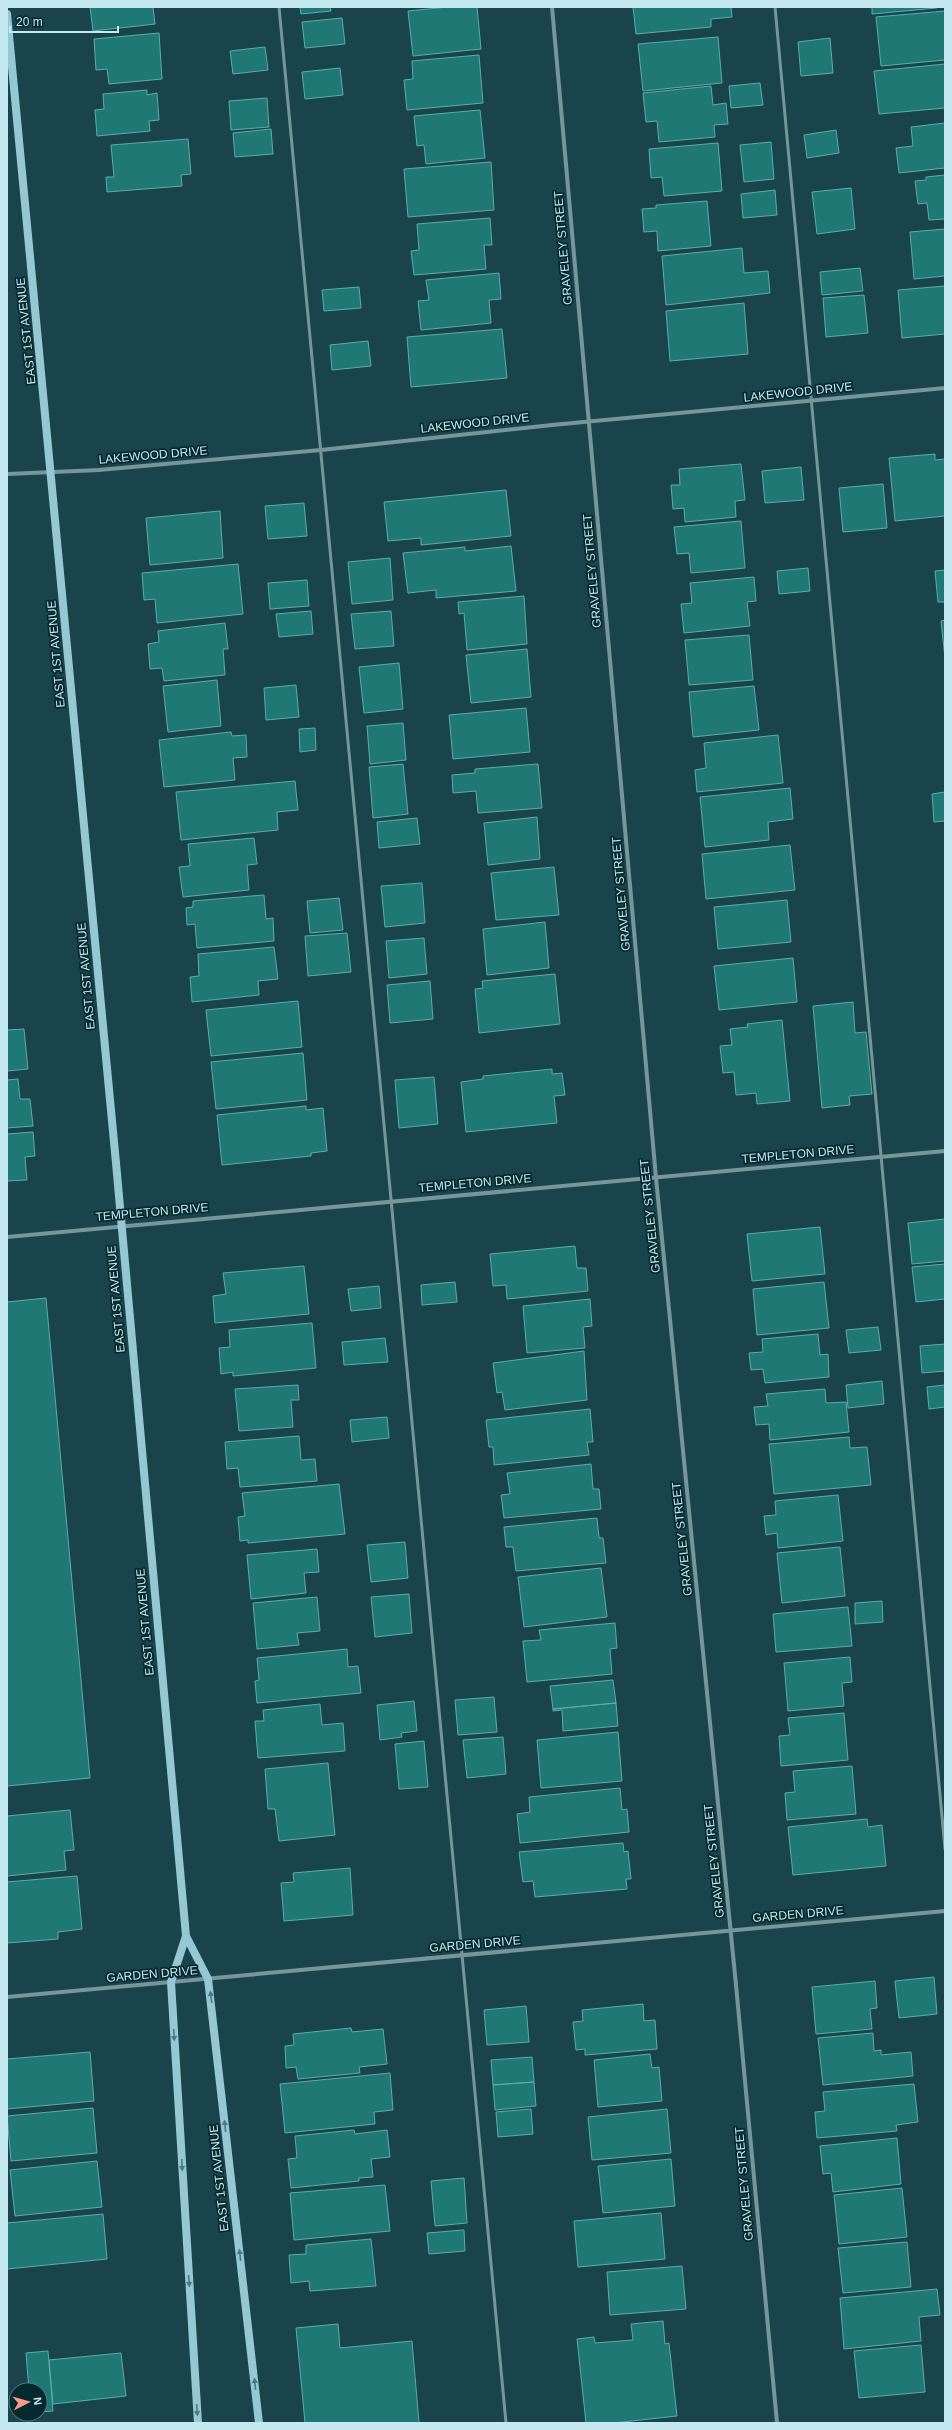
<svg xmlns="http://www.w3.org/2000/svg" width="952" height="2430" viewBox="0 0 952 2430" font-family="Arial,sans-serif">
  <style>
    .building { fill: #207875; stroke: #5bada9 }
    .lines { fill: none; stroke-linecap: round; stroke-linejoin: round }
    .lane { stroke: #77969c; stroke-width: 3 }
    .street { stroke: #77969c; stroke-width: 4 }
    .secondary { stroke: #95c8d2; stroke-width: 8 }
    .oneway { fill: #4e7880 }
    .labels { text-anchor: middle; stroke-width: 3.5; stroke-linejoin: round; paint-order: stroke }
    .street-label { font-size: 12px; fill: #c4e9f1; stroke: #06292f }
  </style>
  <rect width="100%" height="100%" fill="#1a444c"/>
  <path class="building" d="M90,7H153L155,24L93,31Z
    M300,7H330L331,11L301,14Z
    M448,7H477L481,49L413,56L408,11Z
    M633,7H731L732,17L711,19V27L636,34Z
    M872,7H937V8L872,14Z
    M945,11V60L881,66L876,17Z
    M342,18L345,44L305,48L302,22Z
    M159,33L162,79L109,84L107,69L96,70L94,39Z
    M718,37L722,83L643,91L638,44Z
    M830,38L833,73L801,76L798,42Z
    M265,47L268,70L233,74L230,51Z
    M479,55L483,103L407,110L404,80L413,79L412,61Z
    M945,64V108L879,114L874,71Z
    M340,68L343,95L305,99L302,72Z
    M760,83L763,105L731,108L729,86Z
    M711,86L713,105L726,103L728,124L714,125L715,137L659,142L657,121L646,122L643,93Z
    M147,90V95L157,93L159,120L149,121L150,131L97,136L95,110L104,109L103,94Z
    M267,98L269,127L231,130L229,101Z
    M480,110L485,158L426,164L424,145L417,146L414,116Z
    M945,123V168L899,173L896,148L913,146L911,127Z
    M271,129L273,154L235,157L233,133Z
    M836,130L839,153L807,158L804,135Z
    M188,139L191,174L181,175L182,186L107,192L106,177H114L111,145Z
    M771,142L774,179L744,182L740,145Z
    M718,143L722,191L664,196L662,177L651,178L649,149Z
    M491,162L494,210L408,217L404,169Z
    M945,175V219L929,220L927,203L918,204L915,181L926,180V177Z
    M851,188L855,229L817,234L812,192Z
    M775,190L777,215L743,218L741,194Z
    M707,201L711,246L658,251L657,231L644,232L642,209L656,208V205Z
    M490,218L492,245H484L486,269L414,275L411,251L419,250L417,224Z
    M945,229V276L914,279L910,232Z
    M742,248L744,273L768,271L770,293L666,305L662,256Z
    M860,268L863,291L822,295L820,272Z
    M499,273L501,299L489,300L491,323L421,330L418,301L429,300L426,280Z
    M945,286V334L902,338L898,290Z
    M359,287L361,308L324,311L322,290Z
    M864,295L868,333L826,337L823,298Z
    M744,303L748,354L670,361L666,311Z
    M502,329L507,378L411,387L407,337Z
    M368,341L371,366L332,370L330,345Z
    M935,454V460L945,459V516L895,521L889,458Z
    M741,464L745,500L735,501L736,517L685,522L684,508L673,509L671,485H680L679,469Z
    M801,467L804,500L765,503L762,471Z
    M883,484L887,528L843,532L839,488Z
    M506,490L511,536L421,545V538L388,541L384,502Z
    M304,503L307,536L268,539L265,506Z
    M220,511L223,558L150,565L146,518Z
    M741,521L745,568L691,573L689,553L677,554L674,527Z
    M511,546L516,591L436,598V590L408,593L403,553L465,547V551Z
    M390,558L393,600L352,604L348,562Z
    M238,564L243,614L157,623L155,599L144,600L142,573Z
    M808,568L810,591L779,594L777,571Z
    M945,570V602H938L935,571Z
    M754,577L756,601L747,602L750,626L684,633L681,604L692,603L690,583Z
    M307,580L309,606L270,609L268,583Z
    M524,596L527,644L467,650L464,613L459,614L458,602Z
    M311,611L313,634L279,637L276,614Z
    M391,611L394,646L355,649L351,614Z
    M945,620V658L941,621Z
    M225,623L228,649H223L225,675L164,681L162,668L150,669L148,644L159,642L158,631Z
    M749,635L753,680L689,685L685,640Z
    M527,649L531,697L471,703L466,655Z
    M399,663L403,709L364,713L359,667Z
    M217,680L221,726L168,732L163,686Z
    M296,685L299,717L266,720L264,688Z
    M754,686L759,730L693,737L689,692Z
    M526,708L530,752L453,759L449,715Z
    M403,723L406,760L370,764L367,726Z
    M315,728L316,750L300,752L299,729Z
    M231,732L232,736L246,735L247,757L233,758L235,780L164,787L159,740Z
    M778,735L783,783L697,792L695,770L706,768L704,743Z
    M403,764L408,814L373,818L369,767Z
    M538,764L542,808L478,813L476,791L453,793L452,775L475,773V769Z
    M295,781L298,810L277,812L278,830L181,840L176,792Z
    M790,788L793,819L768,822L769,840L705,847L700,797Z
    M945,792V821L934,822L932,794Z
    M537,817L540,859L488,865L484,823Z
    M417,818L420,844L379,848L377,822Z
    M254,838L257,864L247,865L249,890L183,897L179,867L190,866L188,844Z
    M790,845L795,890L706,899L702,854Z
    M554,867L559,915L496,920L491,873Z
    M422,883L425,923L385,927L381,886Z
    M264,895L266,919L273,918L274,941L197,948L195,924L187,925L186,908L193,907V901Z
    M339,898L343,930L310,933L307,901Z
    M787,900L791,942L718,949L714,907Z
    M545,922L549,968L487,975L483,929Z
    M347,933L351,972L308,976L305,936Z
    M424,938L427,974L389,978L386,941Z
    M274,947L278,979L258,981L259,995L192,1002L190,977L199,976L198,954Z
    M793,958L797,1002L719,1010L714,966Z
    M555,974L560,1024L479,1033L475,989L483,988L482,981Z
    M430,981L433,1019L390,1023L387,985Z
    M298,1001L302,1047L211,1056L206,1010Z
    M853,1002L855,1033L866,1032L872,1094L849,1096L850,1105L822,1108L813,1006Z
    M782,1020L790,1101L757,1104L756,1093L736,1095L734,1072L723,1073L720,1046L732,1045L730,1029L748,1027L747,1024Z
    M24,1029L28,1069L7,1071V1030Z
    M303,1053L307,1100L216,1109L211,1062Z
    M552,1069V1074L562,1073L565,1095L554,1096L557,1123L466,1132L461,1082L483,1079V1076Z
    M434,1077L438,1124L399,1128L395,1080Z
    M18,1079L20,1099H30L33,1126L7,1128V1080Z
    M306,1106V1110L323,1108L327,1151L311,1153V1156L222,1165L217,1115Z
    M33,1132L35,1156L25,1157L27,1180L7,1181V1134Z
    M945,1219V1261L912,1264L908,1223Z
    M820,1227L825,1274L752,1281L747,1234Z
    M575,1246L577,1268H586L588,1291L507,1299L506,1285L493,1286L490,1254Z
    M945,1264V1299L916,1302L912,1267Z
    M304,1266L309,1314L215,1323L213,1296L226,1294L223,1273Z
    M455,1282L457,1302L422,1305L421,1285Z
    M824,1282L829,1328L757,1335L753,1289Z
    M379,1286L381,1308L351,1311L348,1289Z
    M46,1298L90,1778L7,1786V1302Z
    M590,1299L592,1326L583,1327L585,1348L527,1353L523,1306Z
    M312,1323L316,1368L233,1376V1372L221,1374L219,1348L230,1347L229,1330Z
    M878,1327L881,1350L849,1353L846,1330Z
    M818,1334L820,1355L828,1354L829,1377L765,1383L763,1369L751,1370L749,1353L763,1352L762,1339Z
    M385,1338L388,1362L344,1365L342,1342Z
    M945,1344V1371L922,1373L920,1346Z
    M584,1351L587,1400L505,1410L502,1392L497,1393L493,1363Z
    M882,1381L884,1404L848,1408L846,1385Z
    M298,1385L299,1400H291L293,1427L239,1431L235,1389Z
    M945,1385V1407L929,1409L927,1387Z
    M825,1389L826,1403L846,1402L849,1432L770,1440L769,1424L756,1425L754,1407L768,1406L766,1394Z
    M590,1409L593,1442H587L589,1455L494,1465L493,1447H489L486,1420Z
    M387,1417L389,1438L352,1442L350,1420Z
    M299,1436L301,1460L315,1459L317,1481L240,1487L238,1468L227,1469L225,1442Z
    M849,1437L850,1448L867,1447L871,1485L774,1494L769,1444Z
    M591,1464L593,1489H599L601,1509L504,1518L501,1495L510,1494L507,1473Z
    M339,1484L345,1534L248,1543V1540L240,1541L238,1517L245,1516L242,1493Z
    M838,1495L843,1541L778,1548L777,1533L766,1535L764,1516L776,1515L775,1501Z
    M597,1518L599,1538H603L606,1563L516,1571L513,1547H506L504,1527Z
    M405,1542L408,1578L371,1582L367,1545Z
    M840,1547L845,1596L782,1603L777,1553Z
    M317,1549L319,1572L304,1573L306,1593L251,1599L247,1555Z
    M601,1568L607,1617L524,1627L518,1577Z
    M409,1594L412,1633L375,1637L371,1597Z
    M317,1597L320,1631L297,1633L299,1645L257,1649L253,1603Z
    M882,1601L883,1622L855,1624V1603Z
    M848,1607L852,1646L776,1652L773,1614Z
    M615,1623L617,1648L610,1649L612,1674L527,1682L523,1641L541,1640L539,1630Z
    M347,1649L348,1667L358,1666L361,1693L257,1703L255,1681L259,1680L257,1658Z
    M850,1657L852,1682L842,1683L844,1706L788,1711L784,1663Z
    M613,1680L616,1703L553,1709L550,1686Z
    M494,1697L497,1732L458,1735L455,1700Z
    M414,1701L417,1731L401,1733L402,1737L380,1740L377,1705Z
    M616,1703L618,1726L563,1731L562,1710L553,1711V1709Z
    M320,1704L322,1725L343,1723L345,1751L258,1758L255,1721H264L263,1710Z
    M844,1713L848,1760L781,1766L779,1736L790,1735L788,1718Z
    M618,1732L622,1781L541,1788L537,1740Z
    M503,1737L506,1774L467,1778L463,1740Z
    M424,1741L428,1787L399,1789L395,1744Z
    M328,1763L335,1835L279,1841L275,1809H268L265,1769Z
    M852,1766L856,1814L787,1820L785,1793L795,1792L793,1771Z
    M620,1788L622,1810L627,1809L629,1832L520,1843L517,1814L530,1812L529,1797Z
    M70,1810L74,1850L64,1851L66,1870L7,1876V1816Z
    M867,1819L868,1827L882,1825L886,1866L793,1875L788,1827Z
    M623,1843L624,1852L628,1851L631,1879H626L627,1889L535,1897L533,1881L523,1882L519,1852Z
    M350,1868L353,1915L284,1921L281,1883L294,1882L293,1873Z
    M77,1876L82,1929L58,1932V1939L7,1943V1882Z
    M934,1977L937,2014L899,2018L895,1981Z
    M875,1981L877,2008L870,2009L872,2029L816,2034L812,1987Z
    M643,2004L644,2021L655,2020L657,2049L585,2055V2049L576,2050L573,2022L583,2021L582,2010Z
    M526,2006L529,2042L487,2045L484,2010Z
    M351,2028L352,2032L383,2029L387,2064L359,2067L360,2073L298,2079L296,2067L286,2068L285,2046L294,2045L293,2034Z
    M873,2033L874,2051L881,2050V2055L911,2052L913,2076L823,2085L818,2038Z
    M90,2052L94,2101L7,2109V2059Z
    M650,2054L652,2068L659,2067L662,2101L598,2107L594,2060Z
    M532,2057L534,2082L493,2085L491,2060Z
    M390,2073L393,2110L374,2112L375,2124L285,2133L280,2084Z
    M534,2082L536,2106L495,2110L493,2085Z
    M914,2084L918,2122L896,2125L897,2131L817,2138L815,2112L825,2111L823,2092Z
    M93,2108L97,2153L11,2161L7,2116Z
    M531,2109L533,2134L498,2137L496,2112Z
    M667,2109L671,2153L592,2160L588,2117Z
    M354,2130L355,2134L387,2130L390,2157L371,2159L373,2177L359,2178V2181L291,2188L288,2159L297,2158L295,2136Z
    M897,2138L901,2184L833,2192L831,2173L823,2174L820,2146Z
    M671,2159L675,2206L603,2213L598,2166Z
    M97,2161L102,2207L15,2216L10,2170Z
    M464,2178L467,2223L435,2226L431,2181Z
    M385,2185L390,2231L294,2240L290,2193Z
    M902,2188L907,2237L839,2244L834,2195Z
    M661,2213L665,2259L578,2267L574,2221Z
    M103,2214L107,2259L7,2269V2223Z
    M464,2230L465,2251L429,2254L427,2233Z
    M371,2239L376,2286L310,2291L309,2281L291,2283L289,2255L306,2254V2245Z
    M907,2242L911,2287L843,2293L838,2248Z
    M682,2266L686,2309L610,2315L607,2272Z
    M937,2289L940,2315L919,2317L921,2341L844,2349L840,2298Z
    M663,2321L665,2344L669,2343L677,2416L613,2423H586L577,2339L594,2337L595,2343L633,2340L631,2324Z
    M338,2324L340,2348L412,2341L419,2423H305L296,2328Z
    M921,2345L925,2392L859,2398L854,2351Z
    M48,2351L53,2411L40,2412V2390H29L26,2353Z
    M121,2353L126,2396L53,2404L49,2360Z"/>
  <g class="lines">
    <path class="lane" d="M279,7L506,2423
      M775,7L945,1849"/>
    <path class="street" d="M552,7L656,1178L736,1985L777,2423
      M7,474L99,470L321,450L552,425L945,388
      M7,1237L945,1151
      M7,1997L945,1911"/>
    <path class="secondary" d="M7,14L116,1163L186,1936L208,1979L259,2423
      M186,1936L171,1982L198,2423"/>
  </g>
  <defs><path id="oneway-solid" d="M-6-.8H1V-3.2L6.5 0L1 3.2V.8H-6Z"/></defs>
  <g class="oneway">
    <use href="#oneway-solid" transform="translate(211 1997) rotate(-97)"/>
    <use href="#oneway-solid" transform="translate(174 2035) rotate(87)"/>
    <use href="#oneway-solid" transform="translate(225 2126) rotate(-96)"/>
    <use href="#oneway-solid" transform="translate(182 2165) rotate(87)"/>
    <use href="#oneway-solid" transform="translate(240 2255) rotate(-96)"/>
    <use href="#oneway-solid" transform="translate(189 2281) rotate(86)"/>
    <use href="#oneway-solid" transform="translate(255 2384) rotate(-96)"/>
    <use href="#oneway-solid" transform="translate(197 2410) rotate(86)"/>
  </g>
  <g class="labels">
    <g class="street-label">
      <text transform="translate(563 248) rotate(-95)" y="4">GRAVELEY STREET</text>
      <text transform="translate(26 331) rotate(-96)" y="4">EAST 1ST AVENUE</text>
      <text transform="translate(798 392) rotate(-6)" y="4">LAKEWOOD DRIVE</text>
      <text transform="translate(475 423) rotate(-6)" y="4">LAKEWOOD DRIVE</text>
      <text transform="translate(153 455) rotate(-5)" y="4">LAKEWOOD DRIVE</text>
      <text transform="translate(592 571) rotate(-95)" y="4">GRAVELEY STREET</text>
      <text transform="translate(56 654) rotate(-95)" y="4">EAST 1ST AVENUE</text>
      <text transform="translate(621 894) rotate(-95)" y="4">GRAVELEY STREET</text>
      <text transform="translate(86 976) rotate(-95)" y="4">EAST 1ST AVENUE</text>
      <text transform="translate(798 1154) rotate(-5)" y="4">TEMPLETON DRIVE</text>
      <text transform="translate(475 1183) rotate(-5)" y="4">TEMPLETON DRIVE</text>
      <text transform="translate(152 1212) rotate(-5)" y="4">TEMPLETON DRIVE</text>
      <text transform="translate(650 1216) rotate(-96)" y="4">GRAVELEY STREET</text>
      <text transform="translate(116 1299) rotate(-95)" y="4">EAST 1ST AVENUE</text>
      <text transform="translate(682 1539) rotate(-96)" y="4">GRAVELEY STREET</text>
      <text transform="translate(145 1622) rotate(-95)" y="4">EAST 1ST AVENUE</text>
      <text transform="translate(714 1861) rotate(-96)" y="4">GRAVELEY STREET</text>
      <text transform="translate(798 1914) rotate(-5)" y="4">GARDEN DRIVE</text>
      <text transform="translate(475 1944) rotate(-5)" y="4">GARDEN DRIVE</text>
      <text transform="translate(152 1974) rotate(-5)" y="4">GARDEN DRIVE</text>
      <text transform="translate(219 2178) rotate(-96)" y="4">EAST 1ST AVENUE</text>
      <text transform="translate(744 2184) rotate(-95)" y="4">GRAVELEY STREET</text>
    </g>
  </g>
  <rect width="952" height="2430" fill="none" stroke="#c4e9f1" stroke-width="16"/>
  <g transform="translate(28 2402) rotate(84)"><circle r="19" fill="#06292f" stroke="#52767d"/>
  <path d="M0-3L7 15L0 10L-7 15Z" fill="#f49d8c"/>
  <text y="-6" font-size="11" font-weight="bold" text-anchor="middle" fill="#c4e9f1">N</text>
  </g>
  <path d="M10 26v6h108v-6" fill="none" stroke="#c4e9f1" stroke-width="2"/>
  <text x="16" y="26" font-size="12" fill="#c4e9f1" stroke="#06292f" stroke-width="3" paint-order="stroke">20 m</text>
</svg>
